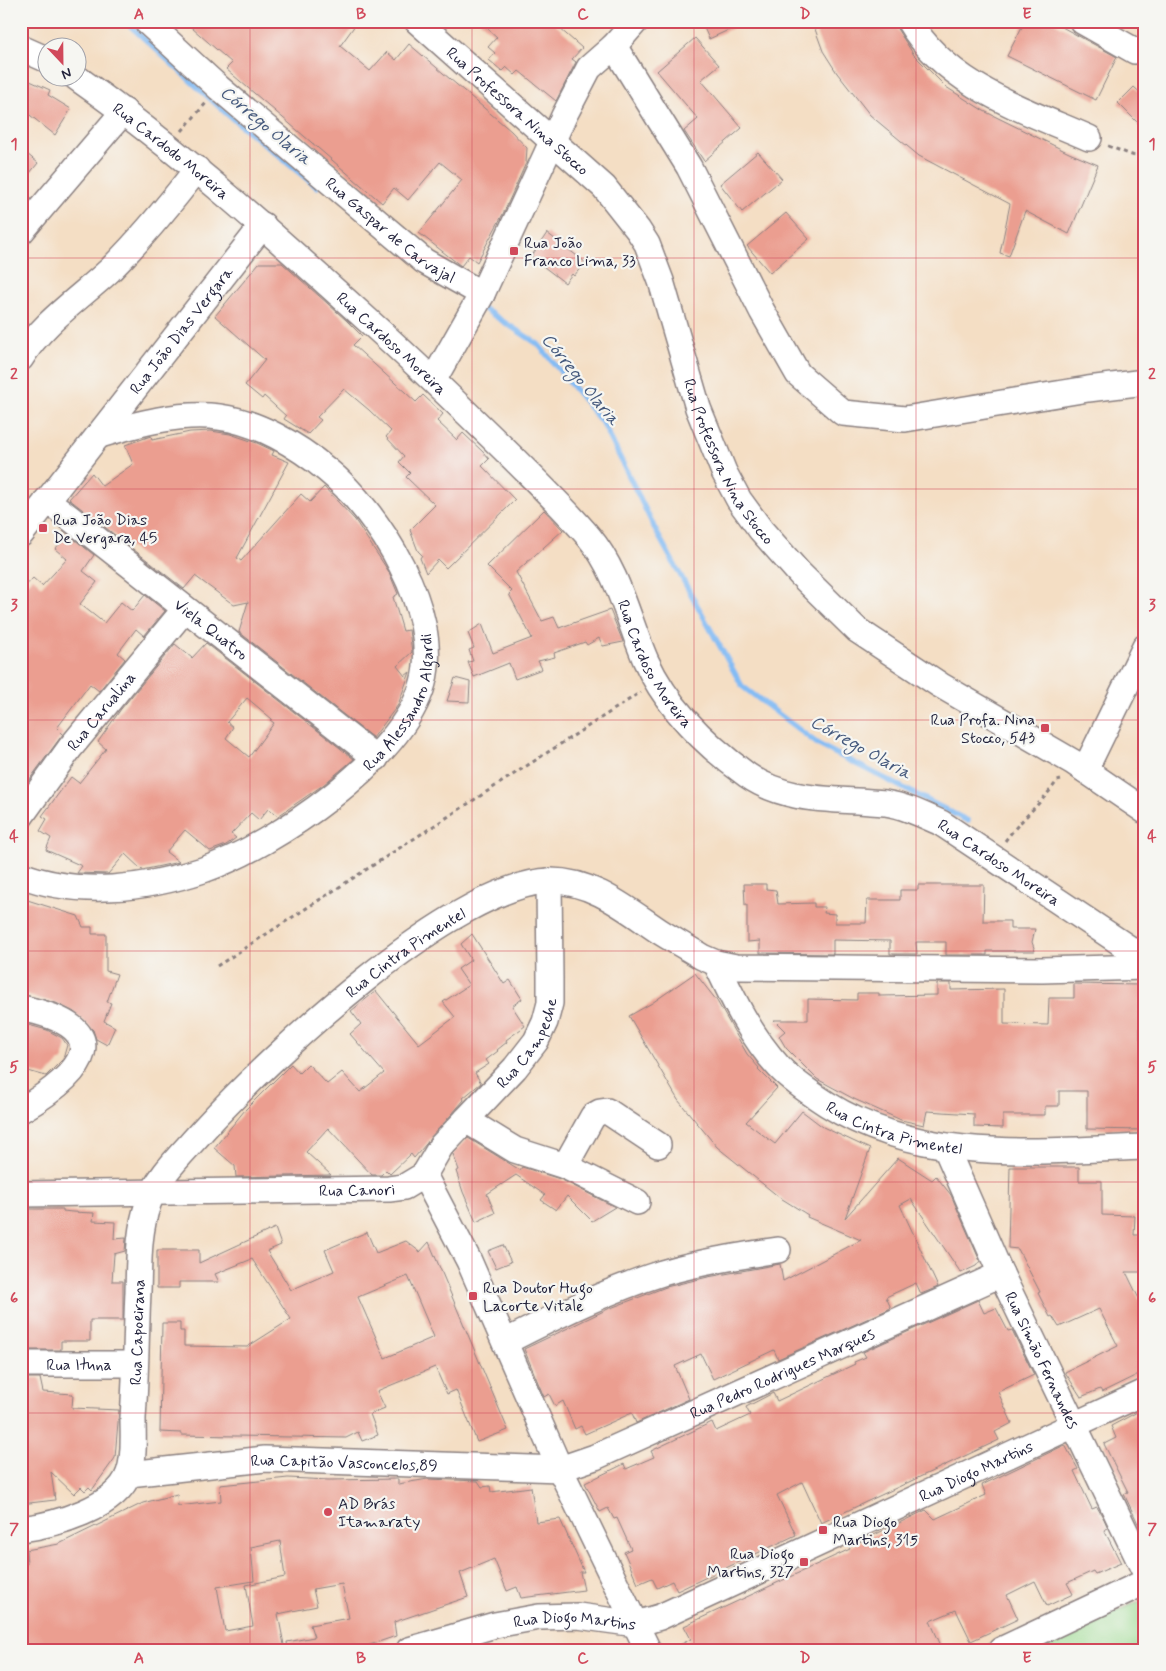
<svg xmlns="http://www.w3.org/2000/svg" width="1166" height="1671" viewBox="0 0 1166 1671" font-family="Mynerve,sans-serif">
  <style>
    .green { fill: #9bdb91; stroke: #5e7e66 }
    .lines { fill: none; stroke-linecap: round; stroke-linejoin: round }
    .stream { stroke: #84bcf4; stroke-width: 5.5 }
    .building { fill: #eb9e90; fill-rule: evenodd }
    .minor-casing { stroke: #8b8080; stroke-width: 28 }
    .path { stroke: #8b8080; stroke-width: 3; stroke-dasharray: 4 4; stroke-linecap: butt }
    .minor { stroke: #fff; stroke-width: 25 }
    .grid { fill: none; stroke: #d1495b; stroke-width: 1; stroke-opacity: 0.55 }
    .poi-dot { fill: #d1495b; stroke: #f6f6f2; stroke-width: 2 }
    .labels { text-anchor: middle; stroke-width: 4.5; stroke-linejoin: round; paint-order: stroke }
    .street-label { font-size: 16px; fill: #22223b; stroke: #f6f6f2 }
    .poi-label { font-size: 16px; fill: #22223b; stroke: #f6f6f2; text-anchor: start }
    .water-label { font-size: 18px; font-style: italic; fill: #44587c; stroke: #f6f6f2 }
    .neatline { fill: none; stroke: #d1495b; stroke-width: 2 }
    .grid-label { font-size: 16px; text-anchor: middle; font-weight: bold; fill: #d1495b }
  </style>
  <rect width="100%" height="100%" fill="#f6f6f2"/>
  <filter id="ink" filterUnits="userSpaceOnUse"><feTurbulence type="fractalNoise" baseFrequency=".02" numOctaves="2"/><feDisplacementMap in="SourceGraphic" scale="10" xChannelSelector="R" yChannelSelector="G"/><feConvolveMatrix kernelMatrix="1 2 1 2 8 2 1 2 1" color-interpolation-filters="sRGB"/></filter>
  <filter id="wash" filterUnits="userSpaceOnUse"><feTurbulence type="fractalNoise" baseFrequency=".0096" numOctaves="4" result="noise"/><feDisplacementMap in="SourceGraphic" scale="20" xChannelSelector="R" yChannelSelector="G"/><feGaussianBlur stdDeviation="1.12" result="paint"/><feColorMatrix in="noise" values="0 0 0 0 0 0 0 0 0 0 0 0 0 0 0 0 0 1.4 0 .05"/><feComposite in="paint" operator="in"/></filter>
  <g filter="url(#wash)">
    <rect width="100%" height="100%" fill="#f4dec4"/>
    <path class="green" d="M1145,1599V1650H1028Z"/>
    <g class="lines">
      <path class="stream" d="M125,21L227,114L317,187
        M481,307L538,344L604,425L657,533L742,686L819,745L968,821"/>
    </g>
    <g id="blocks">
      <path class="building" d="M184,21H358L340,46L370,71L387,52L396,60L409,44L511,131L527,148L526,163L503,214L477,262L469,256L461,266L419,233L462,180L440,162L408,200L394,188L382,203L226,69L232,63Z
        M479,21H551L582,48L572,59L576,62L556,101L519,71L515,75L506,67L502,71L489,60L495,53L488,47L497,37Z
        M701,21H748L709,39Z
        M812,21H892L914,55L946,87L984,111L1069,153L1098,165L1069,234L1025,211L1009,256L1000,253L1010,204L919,156L870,115L837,73L823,51Z
        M1025,21H1051L1117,57L1096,100L1007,56Z
        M695,38L719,65L701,80L742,128L704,161L684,131L698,119L657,71Z
        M21,77L50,90L48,95L71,109L55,135L21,108Z
        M1134,87L1145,97V130L1118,103Z
        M21,149L38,163L21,184Z
        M758,152L782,179L742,212L720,184Z
        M786,213L809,239L770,273L747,246Z
        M547,233L585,262L574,276L572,274L565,283L531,257Z
        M259,263H282L346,320L362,336L353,345L416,402L423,395L443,414L437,421L457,440L463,433L483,452L489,459L482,466L515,500L446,568L438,560L426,573L420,558L422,555L418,551L410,530L435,505L406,477L410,473L399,462L404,456L386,437L391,431L369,410L344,389L317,417L321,420L308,434L284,419L286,416L264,396L262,399L245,385L265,360L215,316Z
        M211,431L230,434L257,443L274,451L272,455L289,462L237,558L241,561L301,494L310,502L324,487L355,520L389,572L398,594L393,597L403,631L409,630L412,652L397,666L405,676L410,672L398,705L373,738L239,632L248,602L234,605L195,576L184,589L69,499L92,473L102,486L133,464L125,445L151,436L152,440L190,432Z
        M544,510L563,530L516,572L542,621L554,617L559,628L610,610L623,642L603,646L599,638L587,645L585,642L554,653L555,657L538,661L542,669L515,679L509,663L474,677L468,662L473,661L469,650L474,648L468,633L482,624L493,653L532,638L509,594L512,591L487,566Z
        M64,531L94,555L83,571L97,582L80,604L104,623L121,602L132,611L145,595L165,611L144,636L136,629L118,653L125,659L99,691L90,684L57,728L63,734L21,791V591L33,578L42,586L67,559L55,549L62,541L58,538Z
        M206,643L354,759L323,785L278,816L268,809L259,820L251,813L231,834L236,838L226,845L210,851L185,830L166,852L179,862L142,870L125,854L108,874L77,873L82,866L46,850L51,838L40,831L47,819L42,816L71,777L79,783L106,749L98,742L121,709L175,644L192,658ZM247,698L272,719L270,720L274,723L249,757L226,738L233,727L227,722Z
        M455,678L470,682L469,702L447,701Z
        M744,884H766V889L776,890L778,904L814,903V907H825L824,913L835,914V923H866L867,900H900V890H918V885H984L983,921H1010V929H1035L1032,942L1035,951H987V955H946V942H916L917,954H890V941L833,940V954L760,953V941L747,942V905H745Z
        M21,898L78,916L83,927H92V934H106V971L117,974L107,1002L111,1003L104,1021L115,1027L107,1045L96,1039L93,1030L74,1012L56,1003L21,994Z
        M472,934L504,984L510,980L522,999L512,1006L525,1026L506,1040L507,1042L497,1050L498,1051L486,1060L489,1064L475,1073L481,1083L463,1098L464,1100L414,1158L411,1154L390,1174L386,1170L381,1175H372L328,1128L306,1152L331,1175L236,1177L235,1166L214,1148L245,1110L291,1064L299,1073L308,1064L327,1084L342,1072L360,1092L384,1073L350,1034L361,1024L351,1011L376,991L419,1044L455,1017L443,1002L469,985L458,969L471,960L461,944Z
        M695,973L717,1001L747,1054L759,1068L758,1069L777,1088L746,1122L775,1144L802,1111L823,1127L870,1149L845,1218L898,1158L932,1180L936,1176L951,1195L980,1261L976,1266L961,1273L911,1199L900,1205L938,1287L921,1294L916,1283L886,1297L890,1306L889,1309L778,1359L774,1350L713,1379L701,1354L675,1366L689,1399L636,1423L632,1413L585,1434L581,1426L575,1429L563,1401L555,1406L549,1394L544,1397L524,1349L608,1309L666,1287L708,1277L780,1264L783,1281L861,1240L807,1217L808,1215L779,1197L717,1147L678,1100L629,1016L652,1003Z
        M937,983H951V990L1004,989V1024L1048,1025L1049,998H1074V984L1143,985V999H1140V1039H1145V1130L1087,1129V1091H1059V1106H1045V1115H1003V1128L974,1127V1114L927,1111L924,1125L901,1120L854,1099L817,1079L786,1048L779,1036L785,1031L774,1020H808V999L857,1000V993H879V996L937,995Z
        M21,1023L47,1030L62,1038L67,1045L63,1059L46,1076L21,1069Z
        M468,1138L520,1170L522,1167L560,1179L615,1207L592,1221L567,1196L556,1210L541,1200L545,1195L516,1175L487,1194L495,1213L476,1222L463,1192L456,1171L459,1170L453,1154Z
        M1010,1167H1079V1181H1102V1215L1135,1216L1134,1235H1145V1272H1126L1145,1311V1371L1102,1392L1100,1389L1081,1397L1065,1372L1118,1346L1099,1309L1059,1327L1052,1316L1050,1317L1038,1293L1040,1292L1018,1249L1008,1248Z
        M21,1209H63V1211L72,1212L94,1213L93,1221L115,1222L114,1239L126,1238L125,1251L114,1254L112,1281H123V1320H90V1341H61V1350H21Z
        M275,1228L281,1245L267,1251L291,1290L334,1271L325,1250L367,1232L376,1253L406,1241L420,1252L429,1242L508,1430L477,1442L456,1390L447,1394L435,1367L377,1391L385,1408L370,1414L378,1435L362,1441L358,1432L346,1438L181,1435V1433L160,1432L162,1323H180V1331H184V1346L247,1347L291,1319L252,1259L215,1274L219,1282H179V1288H157V1250H199V1263ZM408,1276L434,1337L385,1358L358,1297Z
        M503,1245L511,1262L496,1268L488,1251Z
        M978,1300L984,1313L996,1308L1008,1331L1012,1330L1034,1375L998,1392L1012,1423L995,1432L999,1440L821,1523L802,1482L777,1495L796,1535L677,1591L672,1581L657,1588L652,1578L638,1584L624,1552L631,1549L617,1518L614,1519L608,1508L600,1512L585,1483L624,1464L626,1469L654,1457L651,1451L712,1422L716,1431L750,1415L746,1407L773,1393L777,1401L855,1364L854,1362L866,1357L863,1352Z
        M22,1378H40L43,1392L73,1394L72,1408L119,1410L115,1458L92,1490L89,1487L85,1491L81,1487L74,1494L51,1472L55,1500L21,1504Z
        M1145,1408V1538L1124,1494L1128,1492L1104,1444L1116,1438L1111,1426Z
        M1065,1445L1078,1469L1074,1471L1092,1509L1097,1507L1104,1519L1108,1528L1104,1530L1121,1563L1095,1574L1093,1571L1067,1583L1073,1594L1047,1606L1035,1581L1007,1595L1018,1619L971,1641L956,1610L930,1621L943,1650H670L691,1639L684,1626L850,1549L849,1547L926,1510L935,1519L967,1504L986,1495L982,1485Z
        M288,1478L329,1480L398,1479V1484L428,1479L478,1481L482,1487L490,1486L491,1492L531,1487L536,1522L560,1519L584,1572H580L584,1590L521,1598L517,1587L507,1591L494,1559L460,1573L468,1597L394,1622L396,1636L355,1650H288L287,1642L314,1637L310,1625L349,1618L342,1584L313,1589L317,1606L278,1614L285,1650H39L38,1645L21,1647V1564H27L26,1550L59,1544L143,1503L177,1494L178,1506L221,1501L220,1485ZM280,1541L285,1577L246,1585L253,1626L225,1631L217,1587L254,1581L251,1547Z"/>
    </g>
  </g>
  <g filter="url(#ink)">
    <use href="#blocks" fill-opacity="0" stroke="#8b8080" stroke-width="1"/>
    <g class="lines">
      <defs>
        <g id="minor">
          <path id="s1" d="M146,21L219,88L424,261L482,294"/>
          <path id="s2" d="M417,21L604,187L638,230L647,244L661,281L698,408L724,472L739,500L761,530L800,574L857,630L940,685L1073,762L1145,811"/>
          <path d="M909,21C947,86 1025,110 1089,138"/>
          <path d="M1082,21L1135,51"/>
          <path d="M614,46L689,167L762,311L798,374L843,413L905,419L1088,389L1145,382"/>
          <path d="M21,48L48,60"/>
          <path id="s3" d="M77,78C182,152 277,238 373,325C422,369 468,414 515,460C540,485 566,510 589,537C618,571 628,620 646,661C667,707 707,746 747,775C788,804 839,798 885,803C905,806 923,815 941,823L1145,959"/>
          <path d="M21,232L124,111"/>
          <path d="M21,358C42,323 80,298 110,270C142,238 170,204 197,169"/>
          <path d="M434,379L482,294L564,116L589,68L614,46L636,21"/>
          <path id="s4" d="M47,500L376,758"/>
          <path id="s5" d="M21,534L263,225"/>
          <path d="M1085,770L1145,647"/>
          <path id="s6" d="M21,816L70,748L185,609"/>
          <path id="s7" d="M21,875C79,897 145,889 203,870C274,846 403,759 423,683C442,613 379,512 327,470C297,445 258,422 219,417C179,412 137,424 100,435"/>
          <path id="s8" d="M716,963C733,999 751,1037 779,1067C792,1081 810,1093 827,1104C922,1164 1037,1151 1145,1147"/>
          <path d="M21,1008C120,1028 85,1073 21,1110"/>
          <path d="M466,1120L515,1150L565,1166L637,1202"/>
          <path id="s9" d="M945,1146L1001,1274L1145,1572"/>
          <path d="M565,1166L593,1116L600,1112L607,1111L658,1145"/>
          <path id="s10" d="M424,1175L441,1146L515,1068L536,1041L545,1022L550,1003V979L549,881"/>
          <path id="s11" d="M21,1194L389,1189L404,1187L424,1175L469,1261L560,1469L648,1650"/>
          <path d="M505,1342C556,1316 608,1290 662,1273C700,1262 739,1256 778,1250"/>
          <path id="s12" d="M21,1364H135"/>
          <path id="s13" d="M129,1474L265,1459L560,1469L595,1457L1001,1274"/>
          <path id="s14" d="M21,1529C54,1525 117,1508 129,1473C135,1457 133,1435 133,1418C136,1376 136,1334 138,1292C139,1263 138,1232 148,1204C157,1176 184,1152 203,1130C268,1059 455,882 551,881C593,881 626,909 659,931C673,940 688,948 702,957L716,963L736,967L1042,970L1145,967"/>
          <path id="s15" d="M409,1650L495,1625L539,1617L578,1616L636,1624L660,1617L1145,1392"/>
          <path d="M1001,1650L1145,1582"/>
        </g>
      </defs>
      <use href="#minor" class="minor-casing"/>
      <path class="path" d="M182,131L206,103
        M1108,146L1145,160
        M1005,841C1021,819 1042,803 1057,781L1061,780
        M217,966L641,692"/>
      <use href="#minor" class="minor"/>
    </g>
  </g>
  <path class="grid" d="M250,21V1650M472,21V1650M694,21V1650M916,21V1650M21,258H1145M21,489H1145M21,720H1145M21,951H1145M21,1182H1145M21,1413H1145"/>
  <g class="poi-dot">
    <rect x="509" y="246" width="10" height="10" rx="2.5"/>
    <rect x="38" y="523" width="10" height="10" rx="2.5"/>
    <rect x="1040" y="723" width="10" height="10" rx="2.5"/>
    <rect x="468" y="1291" width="10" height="10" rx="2.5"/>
    <circle cx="328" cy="1512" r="5"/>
    <rect x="818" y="1525" width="10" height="10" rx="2.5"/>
    <rect x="799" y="1557" width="10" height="10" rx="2.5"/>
  </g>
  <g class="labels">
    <g class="street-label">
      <text dy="6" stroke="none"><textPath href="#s2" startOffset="135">Rua Professora Nina Stocco</textPath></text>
      <text dy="6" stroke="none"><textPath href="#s3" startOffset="119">Rua Cardodo Moreira</textPath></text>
      <text dy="6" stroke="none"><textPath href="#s1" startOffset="322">Rua Gaspar de Carvajal</textPath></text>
      <text dy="6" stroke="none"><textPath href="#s5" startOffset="259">Rua João Dias Vergara</textPath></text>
      <text dy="6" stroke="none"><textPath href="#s3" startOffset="412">Rua Cardoso Moreira</textPath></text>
      <text dy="6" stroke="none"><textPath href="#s2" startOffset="555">Rua Professora Nina Stocco</textPath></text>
      <text dy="6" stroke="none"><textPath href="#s4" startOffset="209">Viela Quatro</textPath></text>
      <text dy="6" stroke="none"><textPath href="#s3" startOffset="832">Rua Cardoso Moreira</textPath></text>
      <text dy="6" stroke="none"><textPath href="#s7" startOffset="455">Rua Alessandro Algardi</textPath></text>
      <text dy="6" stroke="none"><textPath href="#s6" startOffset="132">Rua Carualina</textPath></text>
      <text dy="6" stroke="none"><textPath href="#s3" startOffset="1252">Rua Cardoso Moreira</textPath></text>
      <text dy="6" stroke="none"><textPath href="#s14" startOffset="760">Rua Cintra Pimentel</textPath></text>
      <text dy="6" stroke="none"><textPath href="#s10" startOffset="169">Rua Campeche</textPath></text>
      <text dy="6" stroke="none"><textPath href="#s8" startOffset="255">Rua Cintra Pimentel</textPath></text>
      <text dy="6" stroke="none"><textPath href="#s11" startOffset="336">Rua Canori</textPath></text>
      <text dy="6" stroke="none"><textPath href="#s14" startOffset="268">Rua Capoeirana</textPath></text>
      <text dy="6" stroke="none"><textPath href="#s9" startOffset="235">Rua Simão Fernandes</textPath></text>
      <text dy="6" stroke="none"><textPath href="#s12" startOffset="58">Rua Ituna</textPath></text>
      <text dy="6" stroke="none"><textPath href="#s13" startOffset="674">Rua Pedro Rodrigues Marques</textPath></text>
      <text dy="6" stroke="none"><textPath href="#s13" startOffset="216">Rua Capitão Vasconcelos,89</textPath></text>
      <text dy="6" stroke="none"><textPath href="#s15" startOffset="605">Rua Diogo Martins</textPath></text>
      <text dy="6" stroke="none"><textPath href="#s15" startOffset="170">Rua Diogo Martins</textPath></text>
    </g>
    <g class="poi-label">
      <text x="524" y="248">Rua João<tspan x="524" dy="18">Franco Lima, 33</tspan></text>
      <text x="53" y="525">Rua João Dias<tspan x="53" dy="18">De Vergara, 45</tspan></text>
      <text x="1035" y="725" text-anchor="end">Rua Profa. Nina<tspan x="1035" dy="18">Stocco, 543</tspan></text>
      <text x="483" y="1293">Rua Doutor Hugo<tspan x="483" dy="18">Lacorte Vitale</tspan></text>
      <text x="338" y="1509">AD Brás<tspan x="338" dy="18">Itamaraty</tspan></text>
      <text x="833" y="1527">Rua Diogo<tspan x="833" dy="18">Martins, 315</tspan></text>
      <text x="794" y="1559" text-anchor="end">Rua Diogo<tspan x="794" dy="18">Martins, 327</tspan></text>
    </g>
    <g class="water-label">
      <text transform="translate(266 125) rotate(40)" y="6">Córrego Olaria</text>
      <text transform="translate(581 379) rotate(51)" y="6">Córrego Olaria</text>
      <text transform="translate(861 747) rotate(29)" y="6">Córrego Olaria</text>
    </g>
  </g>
  <rect width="1166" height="1671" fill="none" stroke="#f6f6f2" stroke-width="55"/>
  <g transform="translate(62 62) rotate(158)"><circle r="24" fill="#f6f6f2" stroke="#a1a1a9"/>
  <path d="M0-4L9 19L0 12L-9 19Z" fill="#d1495b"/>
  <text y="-8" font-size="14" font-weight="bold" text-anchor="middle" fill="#22223b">N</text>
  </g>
  <rect x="28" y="28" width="1110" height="1616" class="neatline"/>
  <g class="grid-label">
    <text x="139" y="19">A</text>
    <text x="361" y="19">B</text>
    <text x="583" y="19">C</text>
    <text x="805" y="19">D</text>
    <text x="1027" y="19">E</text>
    <text x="14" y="149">1</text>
    <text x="1152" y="149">1</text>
    <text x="14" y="379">2</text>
    <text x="1152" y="379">2</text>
    <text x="14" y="610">3</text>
    <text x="1152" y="610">3</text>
    <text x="14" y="841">4</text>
    <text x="1152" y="841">4</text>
    <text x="14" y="1072">5</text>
    <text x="1152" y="1072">5</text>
    <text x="14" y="1303">6</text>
    <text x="1152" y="1303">6</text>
    <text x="14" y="1534">7</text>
    <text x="1152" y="1534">7</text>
    <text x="139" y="1663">A</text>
    <text x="361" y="1663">B</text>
    <text x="583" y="1663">C</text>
    <text x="805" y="1663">D</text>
    <text x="1027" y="1663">E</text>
  </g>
</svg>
